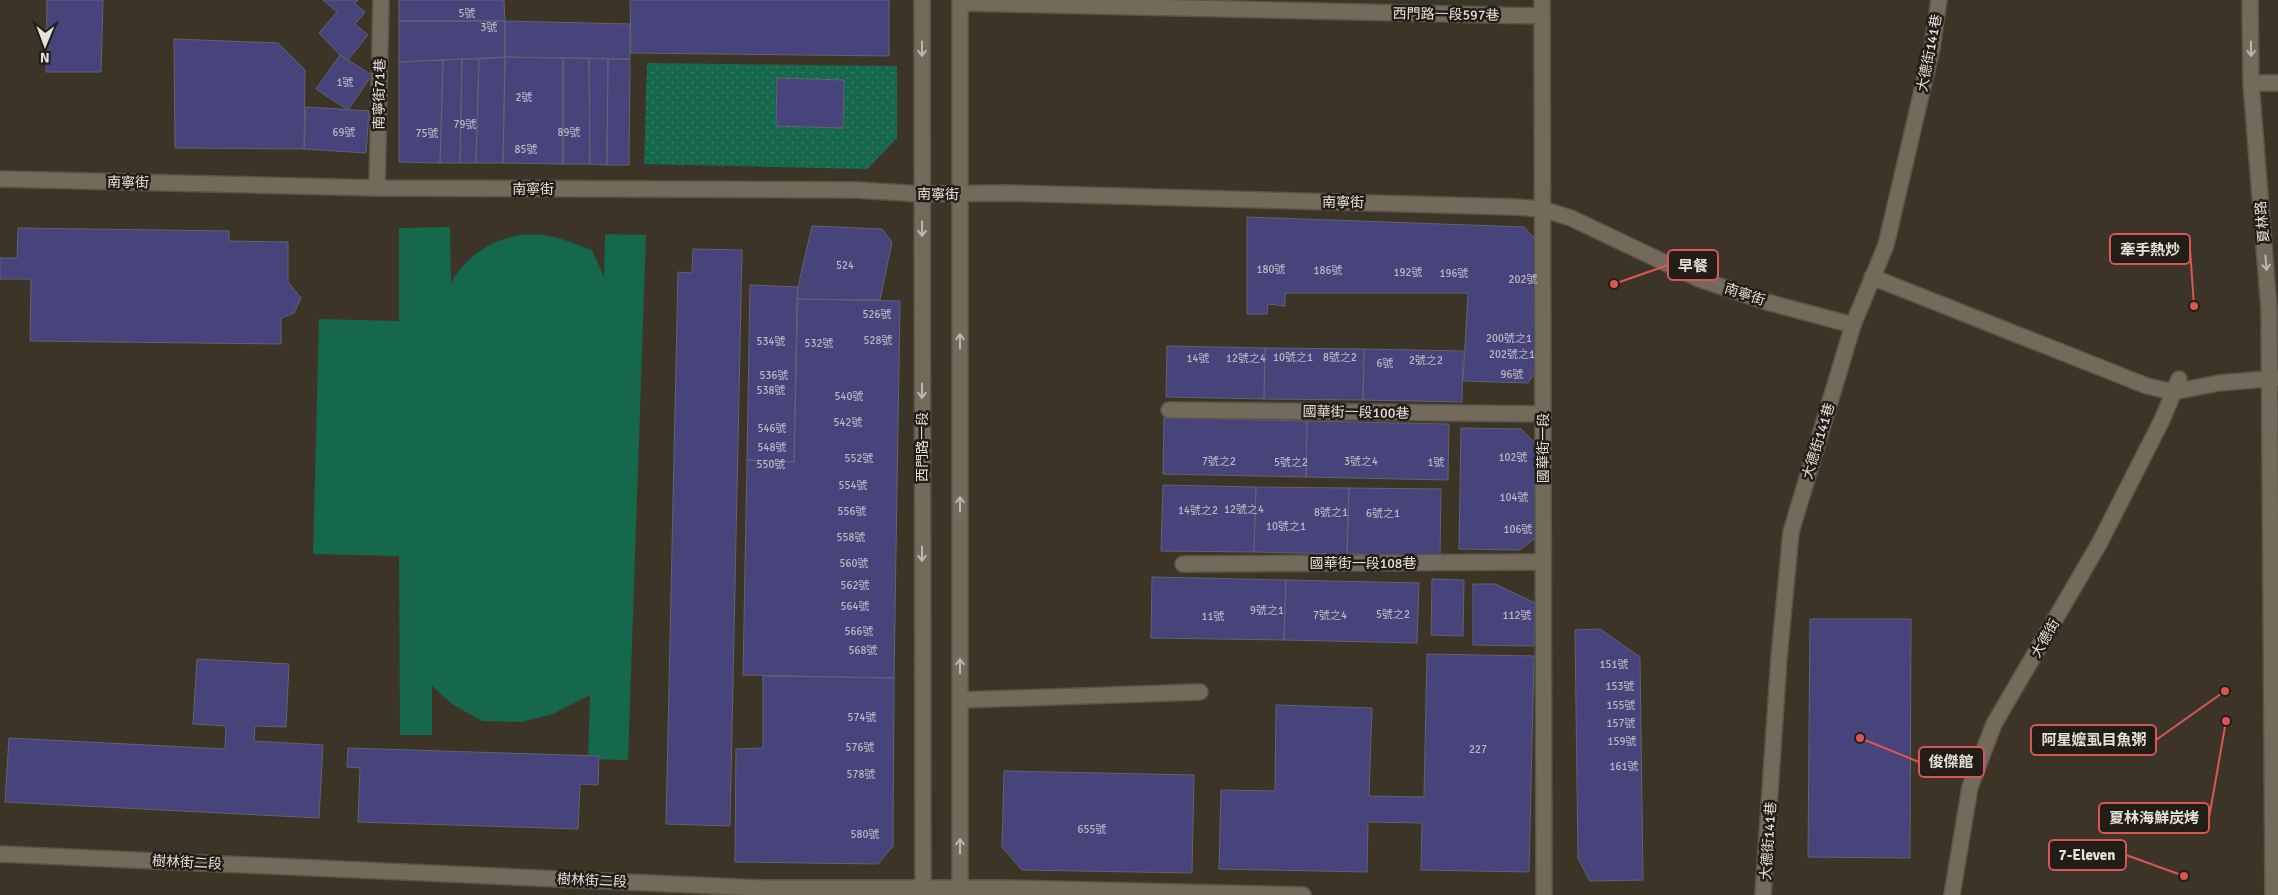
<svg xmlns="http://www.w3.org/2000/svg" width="2278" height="895" viewBox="0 0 2278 895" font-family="Signika,'Noto Sans TC',sans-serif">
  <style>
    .grass { fill: url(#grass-dots) }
    .park { fill: #15684b }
    .building { fill: #47437b; stroke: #626272 }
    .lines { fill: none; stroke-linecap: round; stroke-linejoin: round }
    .minor-casing { stroke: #5a5348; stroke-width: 18 }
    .minor { stroke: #746a5c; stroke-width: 15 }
    .oneway { stroke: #bdb7ad }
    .labels { text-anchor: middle; stroke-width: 5; stroke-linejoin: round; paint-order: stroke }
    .number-label { font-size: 11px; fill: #beb9c1 }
    .street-label { font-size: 14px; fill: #e5e0d8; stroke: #211d17 }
    .leader { fill: none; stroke: #da5654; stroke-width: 2 }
    .callout-dot { fill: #da5654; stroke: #211d17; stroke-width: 2 }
    .callout { fill: #211d17; stroke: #da5654; stroke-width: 2 }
    .callout-label { font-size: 15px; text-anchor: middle; font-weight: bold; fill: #e5e0d8 }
  </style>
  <defs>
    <pattern id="grass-dots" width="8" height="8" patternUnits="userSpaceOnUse" patternTransform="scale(1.25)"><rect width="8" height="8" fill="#15684b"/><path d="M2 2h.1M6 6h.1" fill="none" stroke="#377d64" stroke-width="1.8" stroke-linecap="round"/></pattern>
  </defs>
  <rect width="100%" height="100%" fill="#3d3428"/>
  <path class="grass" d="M647,63L897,66V138L867,169L644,164Z"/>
  <path class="park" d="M450,227L451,283C471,248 508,229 548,236C562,238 577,245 592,250L604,277L605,234L646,235L628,760L588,759L590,695L553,714L521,722L482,721L452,704L432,686V735H400L399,556L313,554L319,319L399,321V228Z"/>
  <path class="building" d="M47,0H103L101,72H46Z
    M323,0H358L355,4L365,12L355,24L368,35L348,60L340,55L319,33L337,12Z
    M399,0H504L505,21H399Z
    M630,0H889V56L631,53Z
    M399,21H505V57L399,62Z
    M505,21L630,24V59L505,57Z
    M174,39L278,43L305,70L304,149L175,148Z
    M340,55L372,75L348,110L316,89Z
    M505,57L563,58V164L503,163Z
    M505,57L503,163H476L479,59Z
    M563,58H589L590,164H563Z
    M589,58L608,59L607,165L590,164Z
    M462,59H479L476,163H460Z
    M462,59L460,163H440L443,60Z
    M608,59H630L629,165H607Z
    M443,60L440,163L399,162V62Z
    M777,78L844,80L843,128L776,126Z
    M306,107L369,111L366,153L304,149Z
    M1247,217L1524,227L1541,246L1542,362L1528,383L1463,381L1468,293H1285V306L1268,304L1267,314H1247Z
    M812,226L882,229L892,242L880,300L797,299L798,287Z
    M18,228L229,231V241L288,242V282L301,298L294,313L281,318V344L30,341L31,279H0V258H17Z
    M693,249L742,250L730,826L666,824L678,272L692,273Z
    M750,285L798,287L794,462L747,460Z
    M797,299L900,301L894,678L743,675L747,460L794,462Z
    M1167,346L1265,348L1264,399L1166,397Z
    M1265,348L1364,349L1363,400L1264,399Z
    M1364,349L1463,351L1462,402L1363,400Z
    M1164,418L1307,421L1306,477L1163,474Z
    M1307,421L1449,424L1448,480L1306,477Z
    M1461,428L1521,429L1537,445L1538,536L1520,550L1459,549Z
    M1163,485L1256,487L1254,552L1161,551Z
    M1256,487L1349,488L1347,554L1254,552Z
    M1349,488L1441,489L1440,555L1347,554Z
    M1152,577L1286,580L1284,640L1151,638Z
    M1432,579L1464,580L1463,636L1431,635Z
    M1286,580L1419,583L1417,643L1284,640Z
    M1473,584H1495L1535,603L1534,646L1473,645Z
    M1810,619H1911L1910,858L1808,857Z
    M1600,629L1640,657L1643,880L1590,881L1578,858L1575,630Z
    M1427,654L1534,656L1529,872L1421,870L1422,823L1368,822L1367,872L1219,869L1221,790L1275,791L1276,705L1372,708L1369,796L1424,797Z
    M197,659L289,664L286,727L255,726L254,741L323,745L319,818L5,802L9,738L225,749L226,726L193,724Z
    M763,676L894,678L893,846L878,864L735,862L736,749L763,748Z
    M348,748L599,756L598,785L580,784L578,829L358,822L360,768L347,767Z
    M1004,771L1194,775L1192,873L1022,870L1002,847Z"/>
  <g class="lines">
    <defs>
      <path id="minor" d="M922,0L923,895
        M1542,0L1544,895
        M2250,0L2251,83L2269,309L2273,895
        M960,3L1542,16
        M2251,83H2278
        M0,179L377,188L856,190L922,194L1005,193L1515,207L1542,209L1571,218L1699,279L1767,302L1853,325
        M377,188L381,0
        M1872,277L2147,386L2173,392L2219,383L2278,378
        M1169,410L1543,414
        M1183,564L1543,562
        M960,700L1200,692
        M0,854L761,888H1002L1303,895
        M960,895V0
        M1763,895L1779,658L1791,532L1853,325L1886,245L1932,48L1939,0
        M1952,895L1970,787L1994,724L2099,544L2162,420L2179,379"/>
    </defs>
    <use href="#minor" class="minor-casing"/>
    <use href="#minor" class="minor"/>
  </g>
  <defs><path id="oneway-shaft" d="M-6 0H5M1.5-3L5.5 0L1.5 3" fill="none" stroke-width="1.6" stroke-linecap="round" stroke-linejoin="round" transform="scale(1.25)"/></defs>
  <g class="oneway">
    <use href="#oneway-shaft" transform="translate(922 49) rotate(90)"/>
    <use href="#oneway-shaft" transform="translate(2251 49) rotate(89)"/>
    <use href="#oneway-shaft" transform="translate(922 229) rotate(90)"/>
    <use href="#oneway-shaft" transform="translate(2266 263) rotate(85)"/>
    <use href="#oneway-shaft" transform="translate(960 341) rotate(-90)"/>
    <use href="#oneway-shaft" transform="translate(922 391) rotate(90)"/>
    <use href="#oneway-shaft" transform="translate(960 504) rotate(-90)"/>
    <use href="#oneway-shaft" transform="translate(922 554) rotate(90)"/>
    <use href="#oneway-shaft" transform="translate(960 666) rotate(-90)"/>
    <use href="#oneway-shaft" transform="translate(960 846) rotate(-90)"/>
  </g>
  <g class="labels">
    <g class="number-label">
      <text x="467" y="17">5號</text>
      <text x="489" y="31">3號</text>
      <text x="345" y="86">1號</text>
      <text x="524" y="101">2號</text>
      <text x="465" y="128">79號</text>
      <text x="344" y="136">69號</text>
      <text x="569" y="136">89號</text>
      <text x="427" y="137">75號</text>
      <text x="526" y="153">85號</text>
      <text x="845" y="269">524</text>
      <text x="1271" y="273">180號</text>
      <text x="1328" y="274">186號</text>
      <text x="1408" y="276">192號</text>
      <text x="1454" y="277">196號</text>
      <text x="1523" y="283">202號</text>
      <text x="877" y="318">526號</text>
      <text x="1509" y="342">200號之1</text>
      <text x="878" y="344">528號</text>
      <text x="771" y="345">534號</text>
      <text x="819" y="347">532號</text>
      <text x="1512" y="358">202號之1</text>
      <text x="1293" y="361">10號之1</text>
      <text x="1340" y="361">8號之2</text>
      <text x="1198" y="362">14號</text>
      <text x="1246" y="362">12號之4</text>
      <text x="1426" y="364">2號之2</text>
      <text x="1385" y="367">6號</text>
      <text x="1512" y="378">96號</text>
      <text x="774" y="379">536號</text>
      <text x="771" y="394">538號</text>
      <text x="849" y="400">540號</text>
      <text x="848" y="426">542號</text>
      <text x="772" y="432">546號</text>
      <text x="772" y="451">548號</text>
      <text x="1513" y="461">102號</text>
      <text x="859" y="462">552號</text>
      <text x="1219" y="465">7號之2</text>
      <text x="1361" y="465">3號之4</text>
      <text x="1291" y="466">5號之2</text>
      <text x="1436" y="466">1號</text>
      <text x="771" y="468">550號</text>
      <text x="853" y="489">554號</text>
      <text x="1514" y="501">104號</text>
      <text x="1244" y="513">12號之4</text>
      <text x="1198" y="514">14號之2</text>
      <text x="852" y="515">556號</text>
      <text x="1331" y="516">8號之1</text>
      <text x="1383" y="517">6號之1</text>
      <text x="1286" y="530">10號之1</text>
      <text x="1518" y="533">106號</text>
      <text x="851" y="541">558號</text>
      <text x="854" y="567">560號</text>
      <text x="855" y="589">562號</text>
      <text x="855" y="610">564號</text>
      <text x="1267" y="614">9號之1</text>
      <text x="1393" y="618">5號之2</text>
      <text x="1330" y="619">7號之4</text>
      <text x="1517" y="619">112號</text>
      <text x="1213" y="620">11號</text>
      <text x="859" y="635">566號</text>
      <text x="863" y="654">568號</text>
      <text x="1614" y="668">151號</text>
      <text x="1620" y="690">153號</text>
      <text x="1621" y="709">155號</text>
      <text x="862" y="721">574號</text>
      <text x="1621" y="727">157號</text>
      <text x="1622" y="745">159號</text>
      <text x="860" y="751">576號</text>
      <text x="1478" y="753">227</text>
      <text x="1624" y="770">161號</text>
      <text x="861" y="778">578號</text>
      <text x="1092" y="833">655號</text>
      <text x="865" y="838">580號</text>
    </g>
    <g class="street-label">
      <text transform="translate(1446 14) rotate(1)" y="5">西門路一段597巷</text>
      <text transform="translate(1929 53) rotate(-79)" y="5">大德街141巷</text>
      <text transform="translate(379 94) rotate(-89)" y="5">南寧街71巷</text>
      <text transform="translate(128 182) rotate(1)" y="5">南寧街</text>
      <text x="533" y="194">南寧街</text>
      <text transform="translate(938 194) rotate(1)" y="5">南寧街</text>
      <text transform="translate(1343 202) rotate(1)" y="5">南寧街</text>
      <text transform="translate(2262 222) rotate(-95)" y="5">夏林路</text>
      <text transform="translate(1745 294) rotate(18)" y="5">南寧街</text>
      <text transform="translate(1356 412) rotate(1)" y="5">國華街一段100巷</text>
      <text transform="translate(1818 441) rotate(-73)" y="5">大德街141巷</text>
      <text transform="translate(922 447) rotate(-90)" y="5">西門路一段</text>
      <text transform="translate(1543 448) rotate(-90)" y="5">國華街一段</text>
      <text x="1363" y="568">國華街一段108巷</text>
      <text transform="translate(2045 638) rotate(-60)" y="5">大德街</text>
      <text transform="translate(1768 841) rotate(-86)" y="5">大德街141巷</text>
      <text transform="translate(187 862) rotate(3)" y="5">樹林街二段</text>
      <text transform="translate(592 880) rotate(3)" y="5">樹林街二段</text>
    </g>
  </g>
  <path class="leader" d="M2194 306L2190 249M1614 284L1668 265M2225 691L2156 740M1860 738L1919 762M2226 721L2209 818M2184 876L2126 855"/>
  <g class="callout-dot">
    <circle cx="2194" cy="306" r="5"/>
    <circle cx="1614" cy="284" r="5"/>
    <circle cx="2225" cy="691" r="5"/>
    <circle cx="1860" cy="738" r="5"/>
    <circle cx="2226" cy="721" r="5"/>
    <circle cx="2184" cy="876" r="5"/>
  </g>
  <g class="callout">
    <rect x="2110" y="234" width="80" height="30" rx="5"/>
    <rect x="1668" y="250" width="50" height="30" rx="5"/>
    <rect x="2031" y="725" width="125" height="30" rx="5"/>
    <rect x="1919" y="747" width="65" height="30" rx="5"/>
    <rect x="2099" y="803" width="110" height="30" rx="5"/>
    <rect x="2049" y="840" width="77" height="30" rx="5"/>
  </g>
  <g class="callout-label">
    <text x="2150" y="255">牽手熱炒</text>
    <text x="1693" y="271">早餐</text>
    <text x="2094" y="745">阿星嬤虱目魚粥</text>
    <text x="1951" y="767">俊傑館</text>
    <text x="2154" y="823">夏林海鮮炭烤</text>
    <text x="2087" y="860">7-Eleven</text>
  </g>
  <g transform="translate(45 45) rotate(181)" stroke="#211d17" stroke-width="4" paint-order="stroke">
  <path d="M0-4L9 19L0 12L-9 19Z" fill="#e5e0d8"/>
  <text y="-8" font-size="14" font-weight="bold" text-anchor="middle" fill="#e5e0d8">N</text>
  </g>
</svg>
